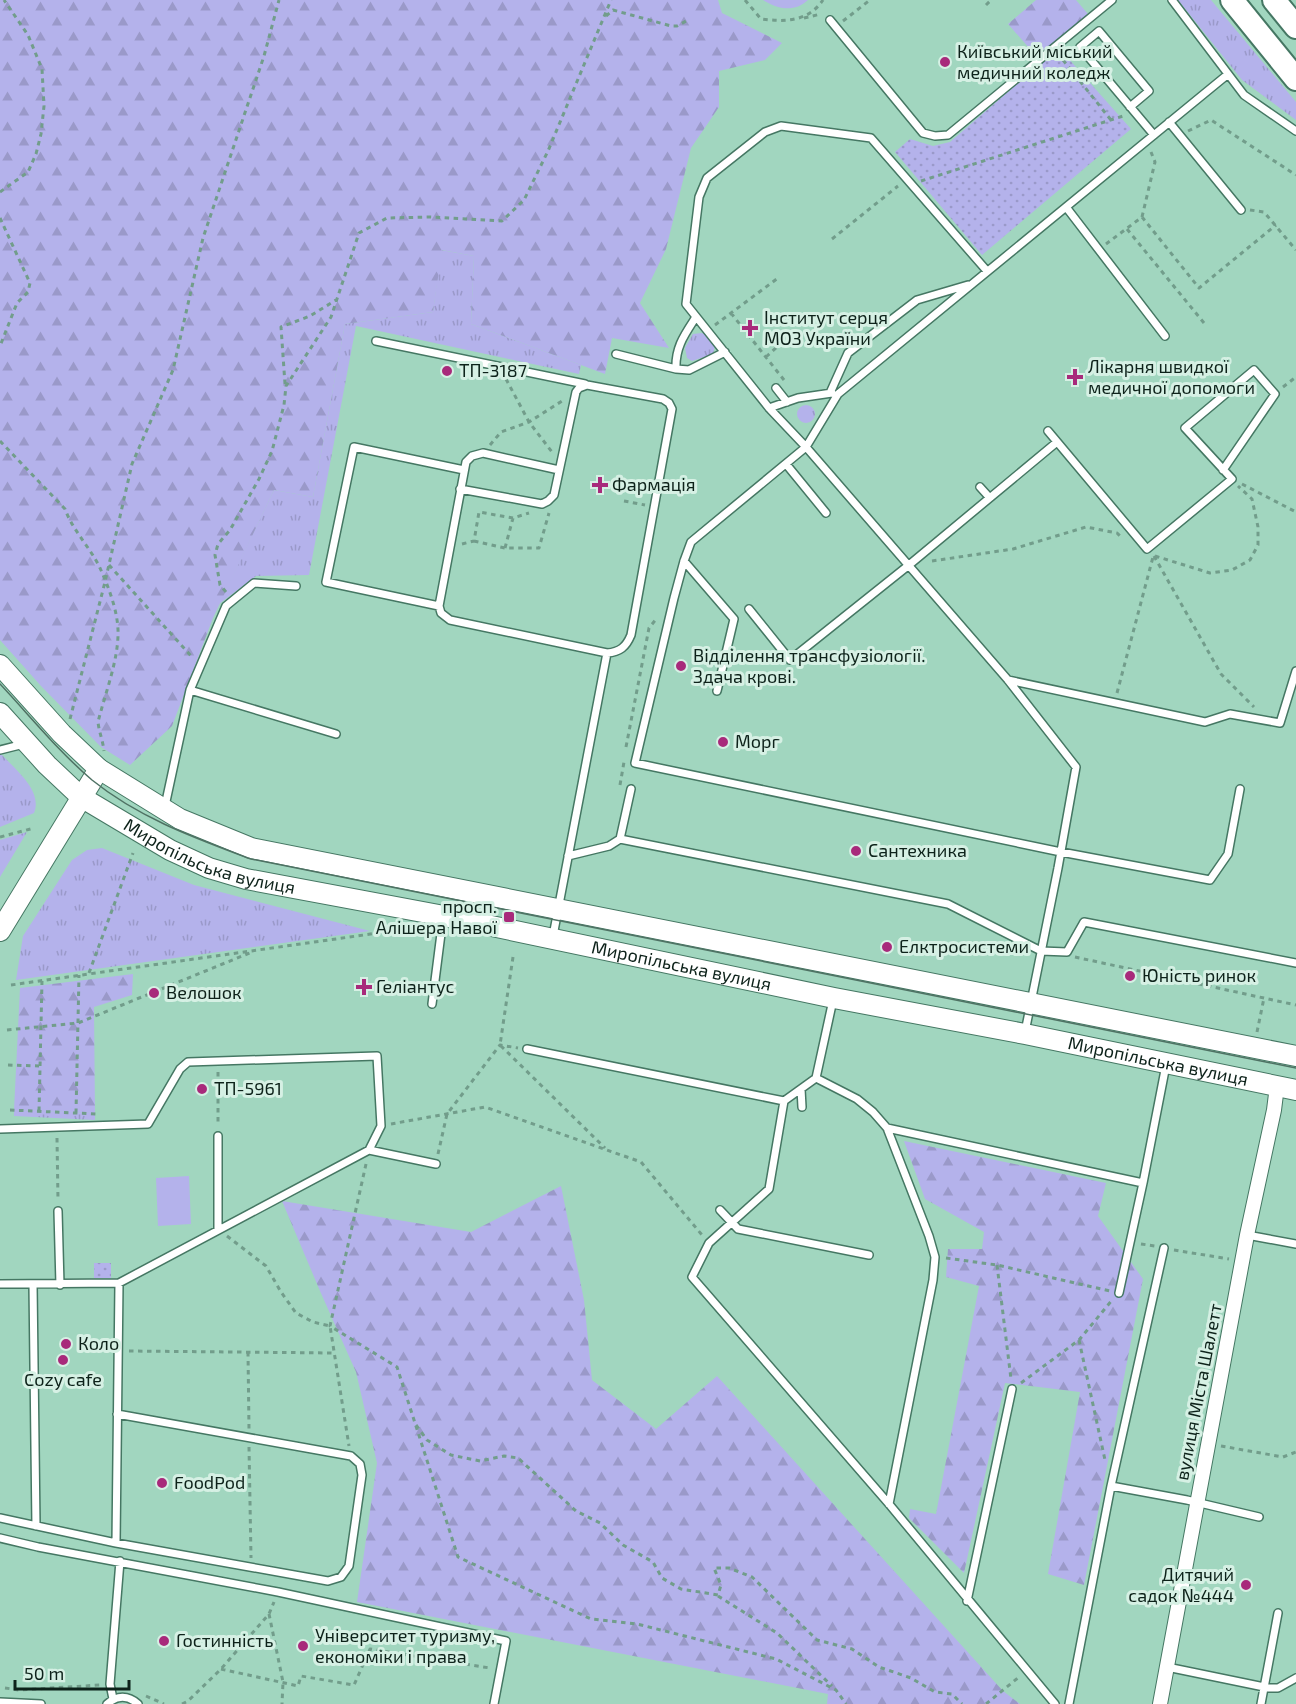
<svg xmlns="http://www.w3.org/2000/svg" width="1296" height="1704" viewBox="0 0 1296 1704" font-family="'Exo 2',sans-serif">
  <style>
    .grass { fill: url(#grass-tufts) }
    .forest { fill: url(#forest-firs) }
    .park { fill: url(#park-dots) }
    .pitch { fill: #b4b2eb }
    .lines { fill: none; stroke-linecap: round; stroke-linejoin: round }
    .lane-casing { stroke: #457763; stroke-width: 10 }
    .street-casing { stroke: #457763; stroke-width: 16 }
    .secondary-casing { stroke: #457763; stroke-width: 22 }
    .primary-casing { stroke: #457763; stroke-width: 26 }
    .path { stroke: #729d8b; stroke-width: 3; stroke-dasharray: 4.5 4.5; stroke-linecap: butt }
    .lane { stroke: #fff; stroke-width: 7 }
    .street { stroke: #fff; stroke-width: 14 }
    .secondary { stroke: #fff; stroke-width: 20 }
    .primary { stroke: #fff; stroke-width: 22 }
    .tram { stroke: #4f7264; stroke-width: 1.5 }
    .poi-dot { fill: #a82a7b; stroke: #d6f0e4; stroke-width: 2 }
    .labels { text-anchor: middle; stroke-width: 6; stroke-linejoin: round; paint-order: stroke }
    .poi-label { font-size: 18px; fill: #0d221a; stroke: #d6f0e4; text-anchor: start }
    .street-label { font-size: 18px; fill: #0d221a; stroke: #d6f0e4 }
  </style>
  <defs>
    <pattern id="grass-tufts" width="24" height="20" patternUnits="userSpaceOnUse" patternTransform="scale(1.5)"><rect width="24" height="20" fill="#b4b2eb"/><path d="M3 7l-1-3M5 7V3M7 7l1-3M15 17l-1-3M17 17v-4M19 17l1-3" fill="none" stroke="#9a99c9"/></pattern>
    <pattern id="forest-firs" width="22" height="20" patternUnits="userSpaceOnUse" patternTransform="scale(1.5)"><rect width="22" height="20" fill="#b4b2eb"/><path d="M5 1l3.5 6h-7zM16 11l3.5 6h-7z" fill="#9a99c9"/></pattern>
    <pattern id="park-dots" width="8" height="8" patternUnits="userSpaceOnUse" patternTransform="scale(1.5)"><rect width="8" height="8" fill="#b4b2eb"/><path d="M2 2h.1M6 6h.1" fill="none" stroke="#9a99c9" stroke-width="1.8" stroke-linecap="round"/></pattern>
  </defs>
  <rect width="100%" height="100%" fill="#a1d6bf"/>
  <path class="grass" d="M1178,0H1211L1296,102V120L1242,80Z
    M441,250L474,256L471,324L581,365L579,374L356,326L309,575L256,576L219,604L274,490L313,497L345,324L433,312Z
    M702,333L710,338L715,346L713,354L692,361L687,358L685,348L693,334Z
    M797 414a9 9 0 1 1 18 0a9 9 0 1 1-18 0Z
    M0,755H2C16,770 43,791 34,813L0,827Z
    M27,832L0,877V840Z
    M102,848L194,885L370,931L16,980L23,936L72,860L87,850Z
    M14,1110L95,1113V1120L14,1116Z"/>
  <path class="forest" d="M0,0H718L722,13L782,43L765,60L719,71V107L691,148L666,249L640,303L669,348L612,338L605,374L471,324L474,256L442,250L433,312L345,324L313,497L274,490L213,618L172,726L130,765L101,747L41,686L0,640Z
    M1036,0H1076L1088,14L1037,57L1008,24Z
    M133,974L132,995L94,1007L95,1113L14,1110L20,988Z
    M904,1141L1106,1183L1098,1216L1143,1279L1084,1585L1048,1574L1080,1392L1005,1383L964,1573L909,1518L910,1509L936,1514L979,1286L946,1277L948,1249H982L984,1232L925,1199Z
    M561,1186L584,1300L592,1380L656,1429L717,1376L1003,1691L1020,1704H827L828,1694L357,1602L377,1463L356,1372L320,1291L282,1201L471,1232Z"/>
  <path class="park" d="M1059,48L1131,129L982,255L895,152L910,139L933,146L950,142Z
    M94,1263H111V1278H94Z"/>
  <path class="pitch" d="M763,0H808C794,13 777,9 763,0Z
    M189,1176L191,1224L158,1226L156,1178Z"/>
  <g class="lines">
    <defs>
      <path id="lane" d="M1172,0L1244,95L1296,131
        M830,20L923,133L935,136L948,135L1112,0
        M1227,75L838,394L806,447L691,542L684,561L674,598L635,763L1061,852L1210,880L1228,854L1240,789
        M1130,107L1149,91L1099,31L1080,47L1154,135
        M1169,122L1241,210
        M1066,207L1165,336
        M987,271L871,138L781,126L765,132L707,178L699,197L686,304L769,408L806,447L1008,680L1076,767L1058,868L1025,1032
        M696,317C685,334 675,347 676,369L689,370L725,352
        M376,341L585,384
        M616,354L676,369
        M776,388L787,402
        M830,393L848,353L917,300L968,285
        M769,408L798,398L832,393
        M1048,431L1147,549L1232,479L1185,428L1254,370L1275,394L1223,470
        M786,464L826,513
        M980,487L989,497
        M460,489L542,504L548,501L554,495L576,392L579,388L587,385L663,399L669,403L672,409L631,635C626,647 620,652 607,653L450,620L441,613L439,606L466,462L472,456L483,453L559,470
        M684,561L734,619L717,691
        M439,606L326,582L354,447L464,470
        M749,609L790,660L909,565L1057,442
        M1008,680L1205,722L1230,714L1280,723L1296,671
        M190,690L336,734
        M0,750L24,744
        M165,806L190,690L226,606L254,583L296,586
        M620,839L948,904L1041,951L1067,952L1084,922L1296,963
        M568,856L609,846L620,839L631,789
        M553,936L607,653
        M833,1000L816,1078L784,1101L769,1189L709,1243L692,1277L889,1504L1055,1704
        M432,1004L443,918
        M527,1049L784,1101
        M816,1078L857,1099L873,1112L887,1128L929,1236L935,1257L933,1280L889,1504
        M801,1089L802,1107
        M887,1128L1143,1183
        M0,1129L148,1124L180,1069L188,1062L377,1056L381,1126L369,1150L119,1283L0,1284
        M218,1136V1229
        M369,1150L436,1164
        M720,1210L738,1229L869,1255
        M58,1211L60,1285
        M1247,1235L1296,1244
        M33,1284L36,1526
        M1119,1293L1143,1183L1166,1065
        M1111,1486L1187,1500L1259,1517
        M0,1518L116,1543L328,1581L341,1577L349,1566L362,1475L360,1464L351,1456L117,1414
        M0,1538L38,1547L278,1592L506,1641L494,1704
        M116,1543L119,1283
        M967,1601L1012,1389
        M1167,1667L1269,1688H1278L1296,1678
        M113,1699L110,1684L120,1561
        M0,1702L41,1704
        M107,1704C117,1695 128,1695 138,1704
        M1069,1704L1111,1486L1164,1248
        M1261,1704L1278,1613"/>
      <path id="street" d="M1160,1704L1247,1235L1274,1110L1277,1086"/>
      <g id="secondary">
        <path d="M0,665L62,734L99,769L180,819L251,848L1296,1056"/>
        <path id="s1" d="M0,713L47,765L81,797L170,850L209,868L246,879L444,916L834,998L1025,1034L1296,1090"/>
        <path d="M0,931L99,769"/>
      </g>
      <path id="primary" d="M1232,0L1296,79
        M1274,0L1296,27"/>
    </defs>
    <use href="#lane" class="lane-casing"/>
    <use href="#street" class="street-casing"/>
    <use href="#secondary" class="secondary-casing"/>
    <use href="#primary" class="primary-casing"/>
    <path class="path" d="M745,0L761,19C785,22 808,22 823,0
      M986,5L991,0
      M606,16L613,10L671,26H677L688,20
      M804,18L821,14
      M843,21L870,0
      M1063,60L1111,120
      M1188,131L1211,120L1296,175
      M921,181L1123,116
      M0,192L28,172L36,154L41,134L44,106L42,69L28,35L4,0
      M1250,210L1264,212L1296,250
      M1142,217L1199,288L1276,225
      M0,218L30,283L28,292L17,303L0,346
      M1127,229L1204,323
      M832,239L898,186
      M1106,244L1142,217L1155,162L1151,152
      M731,313L784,380
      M715,325L778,278
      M766,357L777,347
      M506,379L529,422L552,452
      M285,384L281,327L310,316L336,300
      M1283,387L1296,377
      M0,441L65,509C73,531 90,547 100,568C109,588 119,614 118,636C117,664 105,694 98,722C99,732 103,741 104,751
      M490,445L501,432L529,422L562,401
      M1242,484L1296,512
      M624,501L645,505
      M474,541L505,548H539L549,513
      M462,544L474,541L479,512L513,518L529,513
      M505,548L513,518
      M1154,556L1221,674L1254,707
      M1155,556L1210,573L1232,570L1250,560L1258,545V527L1252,499L1238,486
      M932,561L1013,549L1086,527L1117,533L1120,536
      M109,565L192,657
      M226,592L220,585L215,555L218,544L230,530L259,479L272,451L284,405L286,386L331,317L359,233L387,218L431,217L502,221L524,200L548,151L611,0
      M1117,693L1153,557
      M70,719L105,582L132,464L173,370L203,238L264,56L279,0
      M626,747L649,628L657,618
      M620,785L624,762
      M0,837L34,828
      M513,957L500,1045L605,1148
      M1075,957L1296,1005
      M89,973L133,853
      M11,985L392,931
      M7,1030L78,1023L252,952
      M1257,1032L1264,998
      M8,1065L39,1066
      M218,1072V1125
      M10,1110L97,1114
      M39,1111L42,981
      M76,1113L79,975
      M391,1124L485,1107L641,1162L702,1235
      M57,1138L58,1200
      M438,1154L447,1114L500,1045L518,1048
      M366,1164L330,1326L397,1367L458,1557L591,1619L637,1624L776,1659L836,1690L846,1704
      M227,1236L266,1266L281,1292L296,1313L313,1322L330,1326L349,1446
      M1141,1244L1155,1246
      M1174,1250L1229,1259
      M946,1258L997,1265L1110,1291
      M997,1265L1011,1379
      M1079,1340L1105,1460
      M129,1351L335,1353
      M248,1352L249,1429
      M1021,1383L1079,1340L1113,1299
      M416,1425L427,1440L451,1455L480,1461L504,1456L518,1458L576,1511L600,1523L623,1545L653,1562L662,1578L681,1589L718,1595L721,1585L714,1568H729L752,1577L817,1640L852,1649L879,1667L911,1678L935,1692L952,1694L962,1704
      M1221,1446L1283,1457L1296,1452
      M249,1447L251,1558
      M718,1596L777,1633L832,1686
      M269,1614L283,1682L282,1704
      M221,1669L298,1686L301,1676L354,1685L370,1649L490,1668
      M5,1688L19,1690L100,1685
      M146,1696L164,1704
      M182,1704L188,1701L221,1669L269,1614L274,1602
      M986,1704L1019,1677"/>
    <use href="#lane" class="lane"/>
    <use href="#street" class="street"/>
    <use href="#secondary" class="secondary"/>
    <use href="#primary" class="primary"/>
    <path class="tram" d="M0,684C30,716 59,752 92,780C139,818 195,838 251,859L1296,1068"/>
  </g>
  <g class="poi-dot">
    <circle cx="945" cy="62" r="6"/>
    <path d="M747 319h6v6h6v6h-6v6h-6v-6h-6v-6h6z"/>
    <circle cx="447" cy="371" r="6"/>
    <path d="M1072 368h6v6h6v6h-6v6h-6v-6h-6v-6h6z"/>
    <path d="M597 476h6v6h6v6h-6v6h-6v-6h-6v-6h6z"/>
    <circle cx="681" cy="666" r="6"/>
    <circle cx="723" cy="742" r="6"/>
    <circle cx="856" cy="851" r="6"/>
    <rect x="503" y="911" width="12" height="12" rx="3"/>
    <circle cx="887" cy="947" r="6"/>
    <circle cx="1130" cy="976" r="6"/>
    <path d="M361 978h6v6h6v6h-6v6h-6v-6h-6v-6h6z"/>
    <circle cx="154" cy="993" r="6"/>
    <circle cx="202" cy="1089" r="6"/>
    <circle cx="66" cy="1344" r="6"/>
    <circle cx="63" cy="1360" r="6"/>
    <circle cx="162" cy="1483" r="6"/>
    <circle cx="1246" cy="1585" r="6"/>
    <circle cx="164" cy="1641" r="6"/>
    <circle cx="303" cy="1646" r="6"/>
  </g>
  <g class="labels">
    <g class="poi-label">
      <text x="957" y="58">Київський міський<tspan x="957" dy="21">медичний коледж</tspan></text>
      <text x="764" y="324">Інститут серця<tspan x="764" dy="21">МОЗ України</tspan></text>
      <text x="1088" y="373">Лікарня швидкої<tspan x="1088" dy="21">медичної допомоги</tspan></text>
      <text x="459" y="377">ТП-3187</text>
      <text x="612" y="491">Фармація</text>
      <text x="693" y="662">Відділення трансфузіології.<tspan x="693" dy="21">Здача крові.</tspan></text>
      <text x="735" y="748">Морг</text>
      <text x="868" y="857">Сантехника</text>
      <text x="497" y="913" text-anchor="end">просп.<tspan x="497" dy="21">Алішера Навої</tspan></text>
      <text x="899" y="953">Елктросистеми</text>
      <text x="1142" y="982">Юність ринок</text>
      <text x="376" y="993">Геліантус</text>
      <text x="166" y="999">Велошок</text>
      <text x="214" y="1095">ТП-5961</text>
      <text x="78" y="1350">Коло</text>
      <text x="63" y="1386" text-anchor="middle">Cozy cafe</text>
      <text x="174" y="1489">FoodPod</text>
      <text x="1234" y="1581" text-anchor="end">Дитячий<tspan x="1234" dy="21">садок №444</tspan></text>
      <text x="315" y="1642">Університет туризму,<tspan x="315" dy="21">економіки і права</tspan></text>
      <text x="176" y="1647">Гостинність</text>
    </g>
    <g class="street-label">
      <text dy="6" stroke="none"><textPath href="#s1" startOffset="260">Миропільська вулиця</textPath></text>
      <text dy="6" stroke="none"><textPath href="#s1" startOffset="746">Миропільська вулиця</textPath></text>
      <text dy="6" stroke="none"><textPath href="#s1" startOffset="1232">Миропільська вулиця</textPath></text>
      <text transform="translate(1199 1392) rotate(-79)" y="6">вулиця Міста Шалетт</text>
    </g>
  </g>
  <path d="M15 1680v9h114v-9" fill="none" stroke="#0d221a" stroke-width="3"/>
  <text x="24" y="1680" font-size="18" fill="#0d221a" stroke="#d6f0e4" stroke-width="4.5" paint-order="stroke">50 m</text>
</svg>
